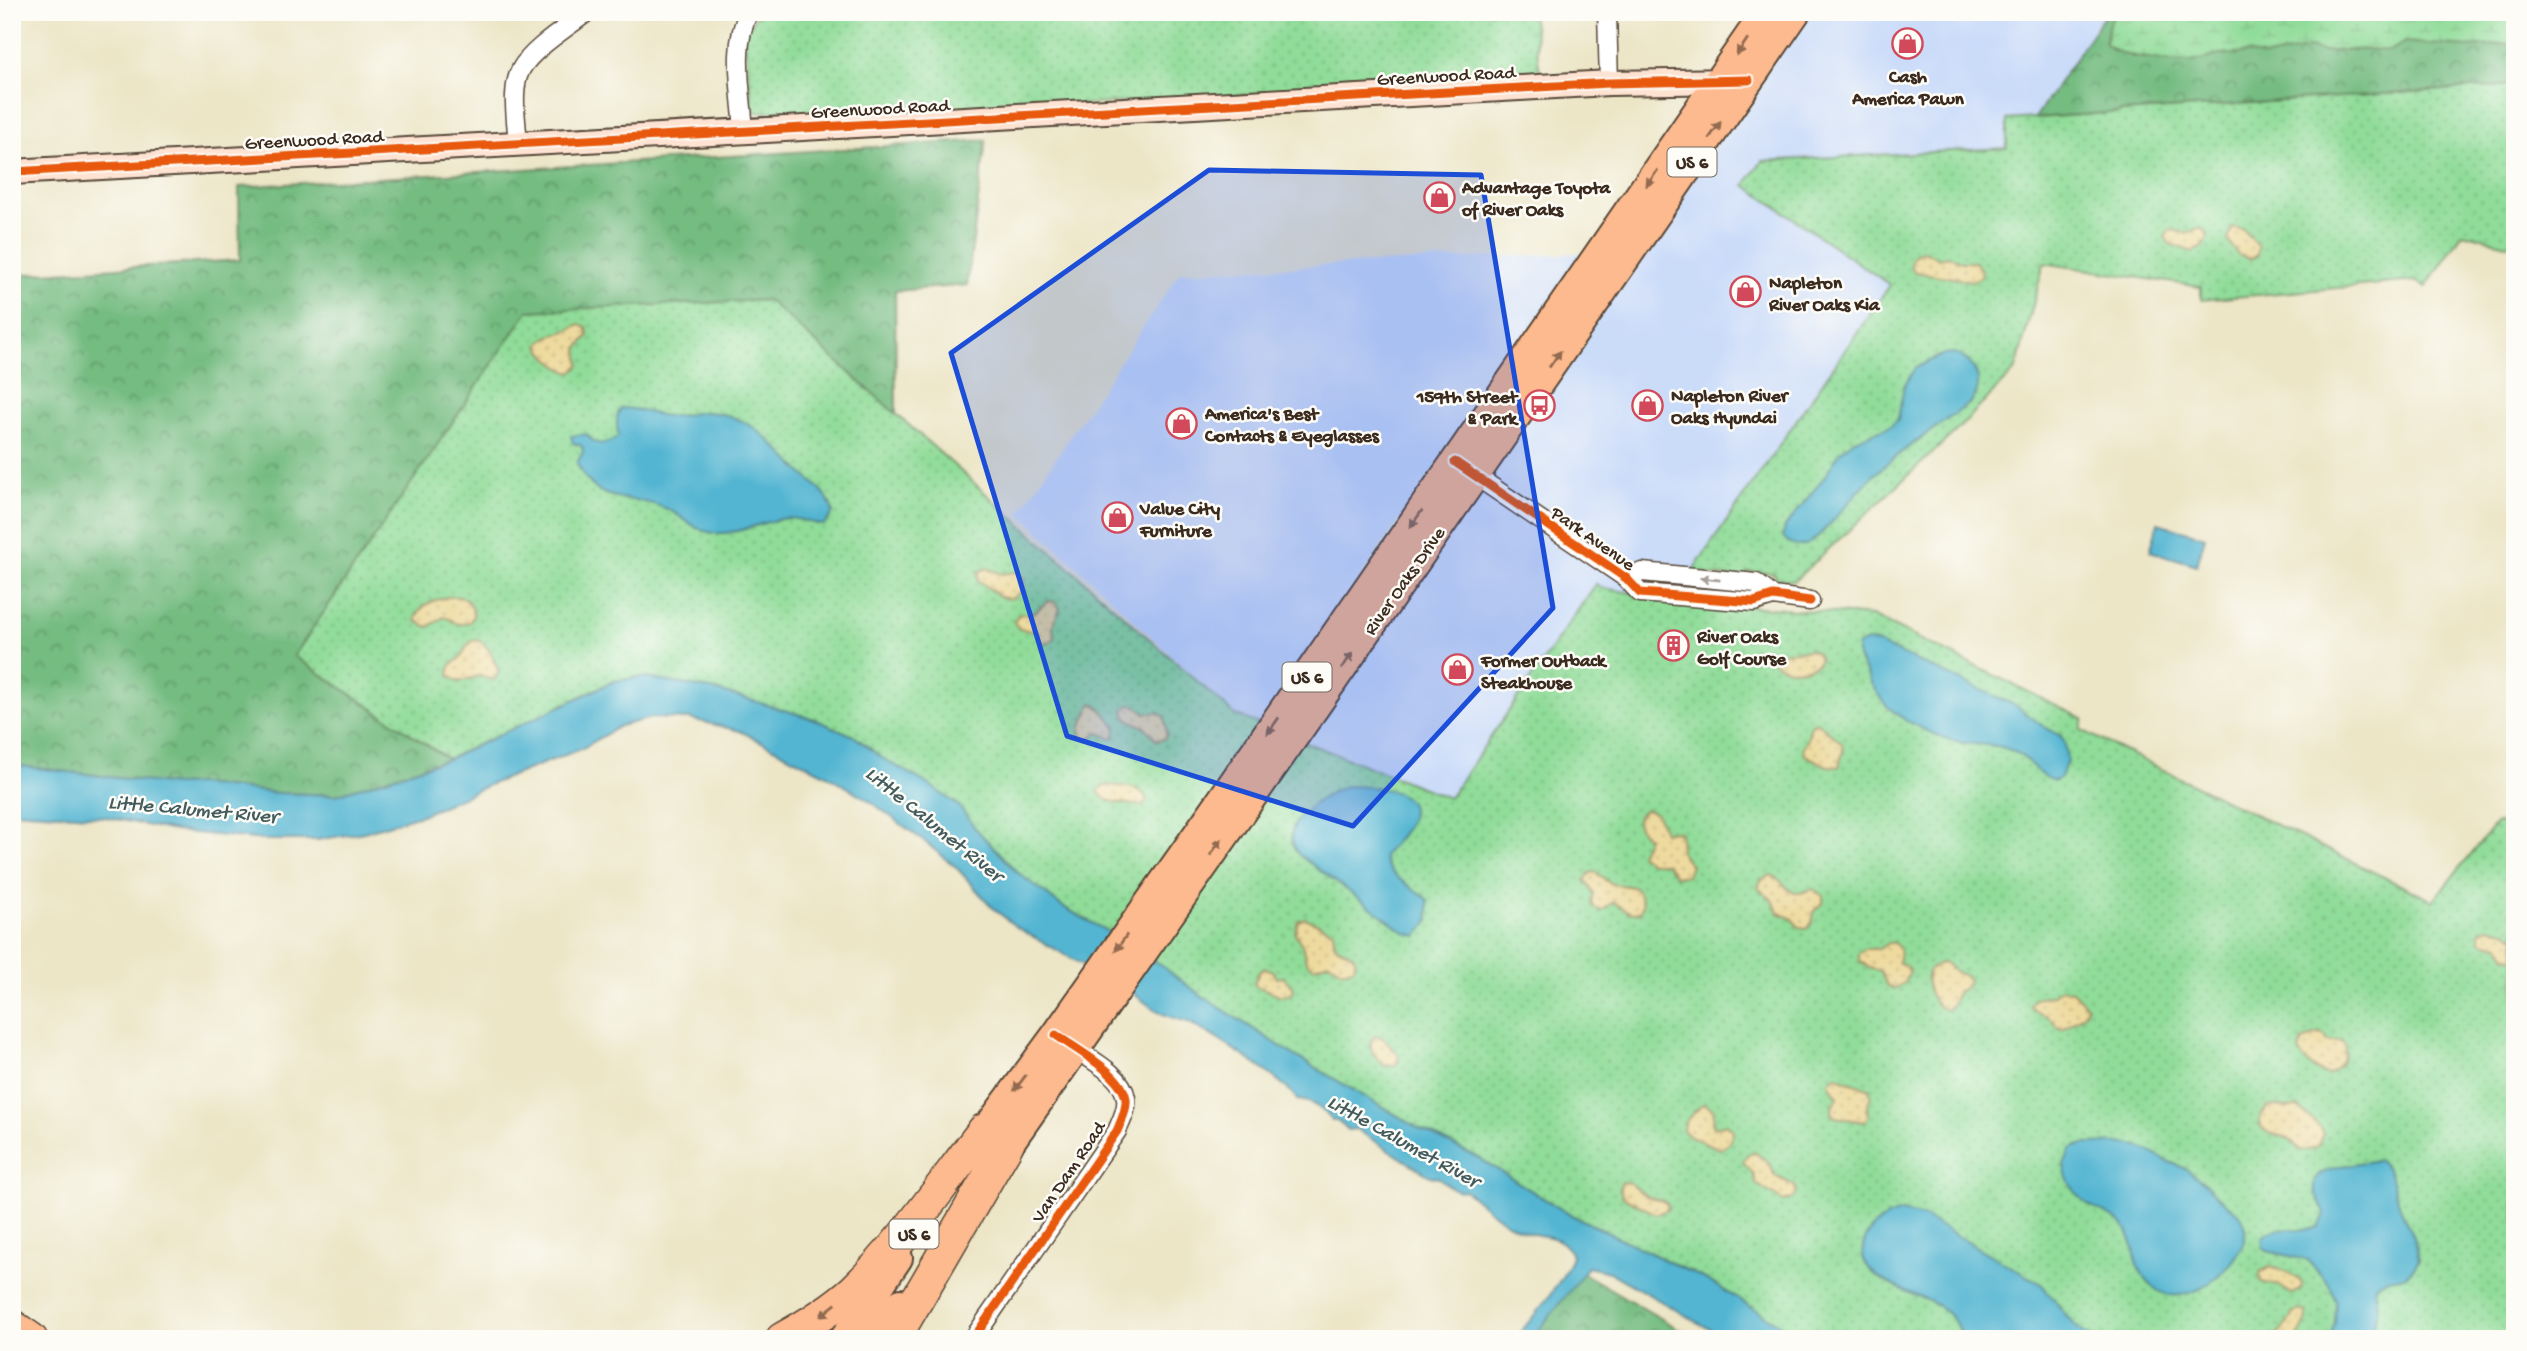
<svg xmlns="http://www.w3.org/2000/svg" width="2527" height="1351" viewBox="0 0 2527 1351" font-family="'Gochi Hand',sans-serif">
  <style>
    .built { fill: #cbdcf9 }
    .grass { fill: url(#grass-dots); stroke: #66835c; stroke-width: 2 }
    .forest { fill: url(#forest-crowns); stroke: #587350; stroke-width: 2 }
    .wetland { fill: url(#wetland-marsh); stroke: #66835c; stroke-width: 2 }
    .sand { fill: url(#sand-dots); stroke: #94825e; stroke-width: 2 }
    .water { fill: #53b5d2; stroke: #477078; stroke-width: 2 }
    .lines { fill: none; stroke-linecap: round; stroke-linejoin: round }
    .street-casing { stroke: #564637; stroke-width: 21 }
    .secondary-casing { stroke: #564637; stroke-width: 28 }
    .primary-casing { stroke: #564637; stroke-width: 32 }
    .highway-casing { stroke: #564637; stroke-width: 35 }
    .street { stroke: #fff; stroke-width: 18 }
    .secondary { stroke: #fee3d2; stroke-width: 24 }
    .primary { stroke: #fcba8e; stroke-width: 28 }
    .highway { stroke: #fcba8e; stroke-width: 32 }
    .cycleway-casing { stroke: #fdfcf7; stroke-width: 13 }
    .cycleway { stroke: #e8590c; stroke-width: 9 }
    .oneway { fill: #926b50 }
    .oneway2 { fill: #a79f9a }
    .marked { fill: #1d4ed8; fill-opacity: 0.2; stroke: #1d4ed8; stroke-width: 5; stroke-linejoin: round }
    .labels { text-anchor: middle; stroke-width: 5; stroke-linejoin: round; paint-order: stroke }
    .shield { fill: #fdfcf7; stroke: #75695f; stroke-width: 2 }
    .shield-label { font-size: 18px; font-weight: bold; fill: #3b2a1e }
    .street-label { font-size: 19px; fill: #3b2a1e; stroke: #fdfcf7 }
    .poi-label { font-size: 19px; font-weight: bold; fill: #3b2a1e; stroke: #fdfcf7; text-anchor: start }
    .water-label { font-size: 21px; font-style: italic; fill: #435b5d; stroke: #fdfcf7 }
  </style>
  <defs>
    <pattern id="grass-dots" width="8" height="8" patternUnits="userSpaceOnUse" patternTransform="scale(1.75)"><rect width="8" height="8" fill="#90dc99"/><path d="M2 2h.1M6 6h.1" fill="none" stroke="#7dbd83" stroke-width="1.8" stroke-linecap="round"/></pattern>
    <pattern id="forest-crowns" width="20" height="18" patternUnits="userSpaceOnUse" patternTransform="scale(1.75)"><rect width="20" height="18" fill="#74bc81"/><path d="M2 6a3 3 0 1 1 6 0M12 15a3 3 0 1 1 6 0" fill="none" stroke="#609969"/></pattern>
    <pattern id="wetland-marsh" width="20" height="14" patternUnits="userSpaceOnUse" patternTransform="scale(1.75)"><rect width="20" height="14" fill="#90dc99"/><path d="M1 5h8M5 5V1M11 12h8M15 12V8" fill="none" stroke="#7dbd83"/></pattern>
    <pattern id="sand-dots" width="8" height="8" patternUnits="userSpaceOnUse" patternTransform="scale(1.75)"><rect width="8" height="8" fill="#eeda9e"/><path d="M2 2h.1M6 6h.1" fill="none" stroke="#cdbb88" stroke-width="1.8" stroke-linecap="round"/></pattern>
  </defs>
  <rect width="100%" height="100%" fill="#fdfcf7"/>
  <filter id="ink" filterUnits="userSpaceOnUse"><feTurbulence type="fractalNoise" baseFrequency=".0143" numOctaves="2"/><feDisplacementMap in="SourceGraphic" scale="14" xChannelSelector="R" yChannelSelector="G"/><feConvolveMatrix kernelMatrix="1 2 1 2 8 2 1 2 1" color-interpolation-filters="sRGB"/></filter>
  <filter id="wash" filterUnits="userSpaceOnUse"><feTurbulence type="fractalNoise" baseFrequency=".00686" numOctaves="4" result="noise"/><feDisplacementMap in="SourceGraphic" scale="28" xChannelSelector="R" yChannelSelector="G"/><feGaussianBlur stdDeviation="1.57" result="paint"/><feColorMatrix in="noise" values="0 0 0 0 0 0 0 0 0 0 0 0 0 0 0 0 0 1.4 0 .05"/><feComposite in="paint" operator="in"/></filter>
  <g filter="url(#wash)">
    <rect width="100%" height="100%" fill="#ece5c6"/>
    <path class="built" d="M1808,12H2107L2035,118L2007,120L2008,148L1762,161L1745,185L1891,285L1674,599L1602,588L1596,585L1450,798L1303,741Z
      M1584,253L1259,725L1235,715L1019,513L1180,272Z"/>
    <path class="grass" d="M759,12H1532L1540,73L1329,90L960,112H753L744,33Z
      M2515,85V246L2463,233L2426,287L2415,281L2201,300V287L2044,263L2016,369L1955,432L1794,581L1778,579L1773,573L1748,572L1743,578L1691,573L1890,285L1745,185L1762,161L2007,148V120Z
      M768,300L1235,715L1449,798L1596,584L1602,588L1682,601L1872,616L2084,719L2081,730L2433,901L2496,823L2515,825V1339H1803L1707,1280L1569,1214L1477,1157L1422,1130L1297,1057L1202,996L1159,964L1105,930L1063,907L1016,871L976,829L959,806L928,784L882,758L854,736L814,719L710,689L641,677L614,681L448,759L294,656L528,310Z"/>
    <path class="forest" d="M2107,12H2116L2109,24L2105,44L2113,50L2135,57L2191,62L2219,55L2247,53L2266,57L2309,48L2323,51L2372,49L2389,51L2405,42L2471,47L2515,43V85L2035,118Z
      M986,140L967,285L895,291L896,414L768,300L528,311L294,656L448,759L336,795L278,793L201,784L175,785L12,765V275L240,260L239,187Z
      M1571,1266L1696,1339H1521Z"/>
    <path class="wetland" d="M2116,12H2515V43L2471,47L2405,42L2389,51L2372,49L2323,51L2309,48L2266,57L2247,53L2219,55L2191,62L2168,61L2123,54L2105,44L2109,24Z"/>
    <path class="sand" d="M2233,227L2244,230L2259,247L2257,256L2250,259L2238,255L2228,240Z
      M2199,228L2206,231L2208,238L2202,247L2193,252L2170,244L2165,237L2170,230L2187,233Z
      M1924,251L1938,258L1950,256L1961,262H1975L1981,270V277L1972,281L1915,272L1911,267C1911,258 1915,252 1924,251Z
      M579,324L587,328L588,336L578,348L580,365L572,373C560,370 544,356 539,345C548,331 564,336 579,324Z
      M986,568L1001,574L1014,572L1021,575L1024,582L1022,591L1011,599L1000,597L978,580V572Z
      M461,597C476,603 479,625 460,624C454,624 450,618 444,617L428,627L416,621C418,601 445,596 461,597Z
      M1048,601L1056,602L1060,609L1053,625L1054,639L1047,644L1041,642L1036,631L1019,629L1014,622L1018,615L1035,612Z
      M473,640C489,640 493,659 499,672L494,680L479,676L459,682L449,676L450,666L461,657L467,646Z
      M1811,650L1817,653L1820,659L1817,664C1800,672 1788,672 1773,661C1781,648 1795,652 1811,650Z
      M1092,703C1103,707 1108,719 1116,727L1115,736L1111,738L1099,733L1087,739L1081,736L1080,729Z
      M1132,704L1146,713H1158L1164,716L1167,734L1164,739L1157,741L1146,728L1126,718L1124,709Z
      M1817,722L1842,743L1843,751L1839,767L1827,766L1805,755L1803,748L1807,741L1811,725Z
      M1108,785C1123,787 1141,785 1147,800L1141,806C1126,803 1106,805 1098,792L1102,787Z
      M1646,810L1657,814L1664,832L1675,831L1680,833L1681,853L1691,865L1687,876H1675L1666,863H1650L1640,854L1648,838C1639,830 1630,817 1646,810Z
      M1595,872C1601,875 1604,880 1610,883C1627,889 1636,879 1643,904L1640,912L1631,913L1613,902L1602,911L1594,908L1592,901L1594,893L1585,880L1590,873Z
      M1771,875C1782,878 1786,891 1795,893C1800,894 1807,890 1813,889L1823,896V903L1814,912L1812,923L1807,928L1799,927L1791,918L1779,913L1771,899L1758,888L1761,880Z
      M1305,918L1333,931L1335,945L1354,955L1356,963L1353,968L1343,971L1329,962L1314,967C1304,962 1305,958 1303,948C1302,943 1297,938 1295,933L1298,921Z
      M2488,927L2506,930L2515,937V959L2507,957L2500,945L2485,943L2480,940V931Z
      M1888,943H1893C1902,948 1900,954 1898,962L1907,967L1910,972L1903,984L1895,989L1887,985L1880,971L1869,968L1859,960V954L1864,949H1879Z
      M1941,963L1947,964L1955,972L1966,976L1969,981C1966,989 1963,987 1958,992C1952,999 1955,1005 1946,1010C1933,1006 1922,983 1929,970Z
      M1265,968L1273,971L1277,978L1283,977L1294,988L1292,994L1282,996L1256,986L1254,983L1259,972Z
      M2061,989L2072,991L2087,1006L2084,1014L2063,1029C2054,1027 2056,1023 2050,1018C2043,1012 2036,1015 2030,1006L2035,998L2053,995Z
      M2317,1034L2324,1035L2328,1041H2341L2345,1044C2346,1057 2340,1069 2328,1075C2316,1073 2303,1061 2299,1050L2303,1041Z
      M1374,1036L1382,1037L1398,1054L1399,1060L1395,1065L1385,1066C1376,1058 1365,1048 1374,1036Z
      M1837,1076L1854,1084L1869,1088L1871,1096L1867,1106L1868,1117L1864,1122L1835,1117L1831,1113L1832,1107L1838,1098L1829,1083L1832,1078Z
      M1705,1104L1714,1110L1713,1128L1727,1124L1734,1131L1729,1143L1720,1149L1689,1136L1683,1130C1683,1121 1697,1108 1705,1104Z
      M2276,1106L2286,1108L2299,1107C2307,1117 2319,1123 2323,1134L2318,1146L2309,1150H2300C2296,1146 2292,1140 2287,1138C2274,1132 2257,1136 2260,1116L2268,1107Z
      M1756,1153L1769,1163L1775,1176L1795,1186L1796,1193L1792,1199L1783,1201L1756,1184L1754,1175L1743,1162L1748,1154Z
      M1622,1182L1630,1183L1646,1196L1663,1201L1668,1205L1667,1210L1656,1214L1623,1197L1619,1188Z
      M2270,1267C2281,1269 2294,1274 2302,1283L2301,1289L2292,1294L2279,1286L2261,1282L2260,1272Z
      M2300,1310L2306,1313L2307,1320L2297,1339H2266C2279,1336 2288,1326 2292,1313Z"/>
    <path class="water" d="M1955,353C1977,363 1986,384 1970,403C1936,429 1901,449 1870,479C1851,498 1832,526 1811,542C1800,550 1789,545 1783,536L1785,527L1825,476L1840,452L1854,440L1891,426L1898,419L1904,386L1915,368L1944,354Z
      M622,408C639,408 654,416 670,416C683,417 695,411 707,412C751,414 772,443 800,471C813,483 830,495 833,513L824,525C812,524 800,518 788,518C763,520 740,535 714,533C696,532 683,516 667,509C630,492 598,510 577,463L583,452L582,446L573,443L571,436L587,434C594,447 607,445 618,437C618,427 614,415 622,408Z
      M2158,523L2205,537L2197,565L2150,551Z
      M1868,641L1879,644L2017,706L2041,725L2061,736L2065,743L2067,761L2061,776L2056,781C2037,778 2032,761 2017,753C1996,742 1980,746 1959,742C1939,738 1902,721 1887,706C1879,697 1872,686 1867,675C1862,665 1854,656 1858,645Z
      M641,677L710,689L747,699L814,719L854,736L882,758L928,784L959,806L976,829L1016,871L1063,907L1105,930L1159,964L1202,996L1297,1057L1422,1130L1477,1157L1569,1214L1707,1280L1803,1339H1727L1609,1272L1588,1267L1532,1339H1515C1530,1320 1569,1276 1572,1254C1554,1230 1546,1240 1524,1231C1502,1223 1483,1205 1465,1190C1452,1193 1449,1184 1439,1178C1436,1177 1431,1177 1428,1175L1356,1129L1348,1130L1337,1121H1332C1325,1110 1310,1100 1297,1100C1290,1083 1212,1035 1192,1024C1185,1020 1178,1020 1171,1017C1158,1013 1146,1003 1134,994L1016,927L992,907L956,867L925,842L870,801L825,774L740,731L691,719L651,718L620,726L583,748L491,784L424,814L364,832L317,840H265L175,831L106,817L12,811V765L175,785L201,784L278,793L336,795L448,759L614,681Z
      M1345,786C1362,786 1415,786 1412,813C1410,828 1392,845 1384,856C1386,877 1414,886 1428,900L1429,921L1417,936L1406,933L1299,855C1273,824 1321,797 1345,786Z
      M2084,1144C2101,1144 2120,1142 2137,1146C2147,1149 2156,1155 2165,1160C2171,1163 2178,1165 2184,1168C2200,1177 2212,1191 2225,1203C2233,1210 2243,1215 2245,1226C2251,1257 2191,1313 2157,1290C2130,1271 2139,1245 2123,1225C2116,1216 2105,1214 2096,1209C2079,1200 2065,1183 2064,1163L2072,1148Z
      M2372,1161H2379L2388,1169L2400,1207L2417,1247L2419,1259C2405,1287 2392,1271 2375,1286L2378,1306L2371,1339H2330L2335,1322L2336,1301L2329,1284L2307,1260L2267,1251L2263,1247L2262,1238C2274,1223 2300,1233 2318,1227L2325,1215C2323,1205 2315,1197 2314,1188C2311,1166 2357,1164 2372,1161Z
      M1902,1212L1924,1217L2041,1284C2059,1302 2071,1330 2096,1339H1963C1958,1326 1950,1312 1937,1305C1914,1292 1849,1278 1865,1240C1871,1224 1887,1216 1902,1212Z"/>
  </g>
  <g filter="url(#ink)">
    <g class="lines">
      <defs>
        <path id="street" d="M1607,12L1609,83
          M744,132C742,95 731,45 749,12
          M518,145C517,123 510,89 521,69C533,48 567,28 587,12
          M1467,470L1626,578L1640,593L1754,602L1773,596L1810,601
          M1626,578L1642,572L1756,583L1773,596
          M973,1339L1117,1131C1121,1121 1128,1109 1126,1098C1122,1073 1087,1058 1068,1044"/>
        <path id="secondary" d="M12,172L1609,83L1734,81"/>
        <path id="primary" d="M972,1149L1056,1035L1220,802L1766,12
          M996,1162L1317,704L1796,12
          M844,1339L898,1258
          M876,1339L901,1303"/>
        <path id="highway" d="M12,1326L31,1339
          M782,1339C807,1325 833,1309 854,1290C903,1243 943,1183 984,1130
          M894,1339L1007,1145"/>
      </defs>
      <use href="#street" class="street-casing"/>
      <use href="#secondary" class="secondary-casing"/>
      <use href="#primary" class="primary-casing"/>
      <use href="#highway" class="highway-casing"/>
      <use href="#street" class="street"/>
      <use href="#secondary" class="secondary"/>
      <use href="#primary" class="primary"/>
      <use href="#highway" class="highway"/>
      <defs>
        <path id="cycleway" d="M12,172L1609,83L1749,80
          M1455,462L1626,578L1640,593L1754,602L1773,596L1810,601
          M973,1339L1117,1131C1121,1121 1127,1110 1126,1099C1122,1073 1075,1049 1056,1035"/>
      </defs>
      <use href="#cycleway" class="cycleway-casing"/>
      <use href="#cycleway" class="cycleway"/>
    </g>
    <defs><path id="oneway-solid" d="M-6-.8H1V-3.2L6.5 0L1 3.2V.8H-6Z" transform="scale(1.75)"/></defs>
    <g class="oneway">
      <use href="#oneway-solid" transform="translate(1742 47) rotate(124)"/>
      <use href="#oneway-solid" transform="translate(1715 130) rotate(-55)"/>
      <use href="#oneway-solid" transform="translate(1652 178) rotate(125)"/>
      <use href="#oneway-solid" transform="translate(1555 359) rotate(-55)"/>
      <use href="#oneway-solid" transform="translate(1416 519) rotate(125)"/>
      <use href="#oneway-solid" transform="translate(1347 661) rotate(-55)"/>
      <use href="#oneway-solid" transform="translate(1273 726) rotate(125)"/>
      <use href="#oneway-solid" transform="translate(1216 847) rotate(-55)"/>
      <use href="#oneway-solid" transform="translate(1121 943) rotate(125)"/>
      <use href="#oneway-solid" transform="translate(1020 1083) rotate(127)"/>
      <use href="#oneway-solid" transform="translate(828 1310) rotate(142)"/>
    </g>
    <use class="oneway2" href="#oneway-solid" transform="translate(1710 579) rotate(-174)"/>
  </g>
  <path class="marked" d="M1209,170L1481,175L1553,608L1353,826L1067,736L951,353Z"/>
  <defs>
    <symbol id="shop-ring" viewBox="-11 -11 22 22"><circle r="9.5" fill="#fdfcf7" stroke="#d1495b" stroke-width="1.5"/><path d="M-5-2.5h2.3a2.7 3.5 0 0 1 5.4 0H5L5.5 6h-11ZM-1.5-2.5h3a1.5 2.3 0 0 0-3 0Z" fill="#d1495b"/></symbol>
    <symbol id="bus-ring" viewBox="-11 -11 22 22"><circle r="9.5" fill="#fdfcf7" stroke="#d1495b" stroke-width="1.5"/><path d="M-5-6H5V4H4V6H2V4H-2V6H-4V4H-5ZM-3.5-4V0h7V-4ZM-3.5 1.2v1.5H-2V1.2ZM2 1.2v1.5H3.5V1.2Z" fill="#d1495b"/></symbol>
    <symbol id="building-ring" viewBox="-11 -11 22 22"><circle r="9.5" fill="#fdfcf7" stroke="#d1495b" stroke-width="1.5"/><path d="M-4-6H4V6H1V3H-1V6H-4ZM-2.5-4.3h1.7v1.8h-1.7ZM.8-4.3h1.7v1.8H.8ZM-2.5-1h1.7V.8h-1.7ZM.8-1h1.7V.8H.8Z" fill="#d1495b"/></symbol>
  </defs>
  <g fill-rule="evenodd">
    <use href="#shop-ring" x="1890" y="26" width="35" height="35"/>
    <use href="#shop-ring" x="1422" y="180" width="35" height="35"/>
    <use href="#shop-ring" x="1728" y="274" width="35" height="35"/>
    <use href="#shop-ring" x="1630" y="388" width="35" height="35"/>
    <use href="#bus-ring" x="1522" y="388" width="35" height="35"/>
    <use href="#shop-ring" x="1164" y="406" width="35" height="35"/>
    <use href="#shop-ring" x="1100" y="500" width="35" height="35"/>
    <use href="#building-ring" x="1656" y="628" width="35" height="35"/>
    <use href="#shop-ring" x="1440" y="652" width="35" height="35"/>
  </g>
  <g class="labels">
    <g class="shield">
      <rect x="1667.5" y="147.5" width="49" height="29" rx="5"/>
      <rect x="1282.5" y="662.5" width="49" height="29" rx="5"/>
      <rect x="889.5" y="1219.5" width="49" height="29" rx="5"/>
    </g>
    <g class="shield-label">
      <text x="1692" y="168">US 6</text>
      <text x="1307" y="683">US 6</text>
      <text x="914" y="1240">US 6</text>
    </g>
    <g class="street-label">
      <text transform="translate(1446 74) rotate(-3)" y="7">Greenwood Road</text>
      <text transform="translate(880 107) rotate(-3)" y="7">Greenwood Road</text>
      <text transform="translate(314 138) rotate(-3)" y="7">Greenwood Road</text>
      <text transform="translate(1594 537) rotate(35)" y="7">Park Avenue</text>
      <text transform="translate(1403 580) rotate(-55)" y="7">River Oaks Drive</text>
      <text transform="translate(1067 1171) rotate(-56)" y="7">Van Dam Road</text>
    </g>
    <g class="poi-label">
      <text x="1908" y="82" text-anchor="middle">Cash<tspan x="1908" dy="22">America Pawn</tspan></text>
      <text x="1462" y="193">Advantage Toyota<tspan x="1462" dy="22">of River Oaks</tspan></text>
      <text x="1769" y="288">Napleton<tspan x="1769" dy="22">River Oaks Kia</tspan></text>
      <text x="1671" y="401">Napleton River<tspan x="1671" dy="22">Oaks Hyundai</tspan></text>
      <text x="1517" y="402" text-anchor="end">159th Street<tspan x="1517" dy="22">&amp; Park</tspan></text>
      <text x="1205" y="419">America's Best<tspan x="1205" dy="22">Contacts &amp; Eyeglasses</tspan></text>
      <text x="1140" y="514">Value City<tspan x="1140" dy="22">Furniture</tspan></text>
      <text x="1697" y="642">River Oaks<tspan x="1697" dy="22">Golf Course</tspan></text>
      <text x="1481" y="666">Former Outback<tspan x="1481" dy="22">Steakhouse</tspan></text>
    </g>
    <g class="water-label">
      <text transform="translate(193 808) rotate(5)" y="7">Little Calumet River</text>
      <text transform="translate(935 823) rotate(39)" y="7">Little Calumet River</text>
      <text transform="translate(1404 1140) rotate(29)" y="7">Little Calumet River</text>
    </g>
  </g>
  <rect width="2527" height="1351" fill="none" stroke="#fdfcf7" stroke-width="42"/>
</svg>
